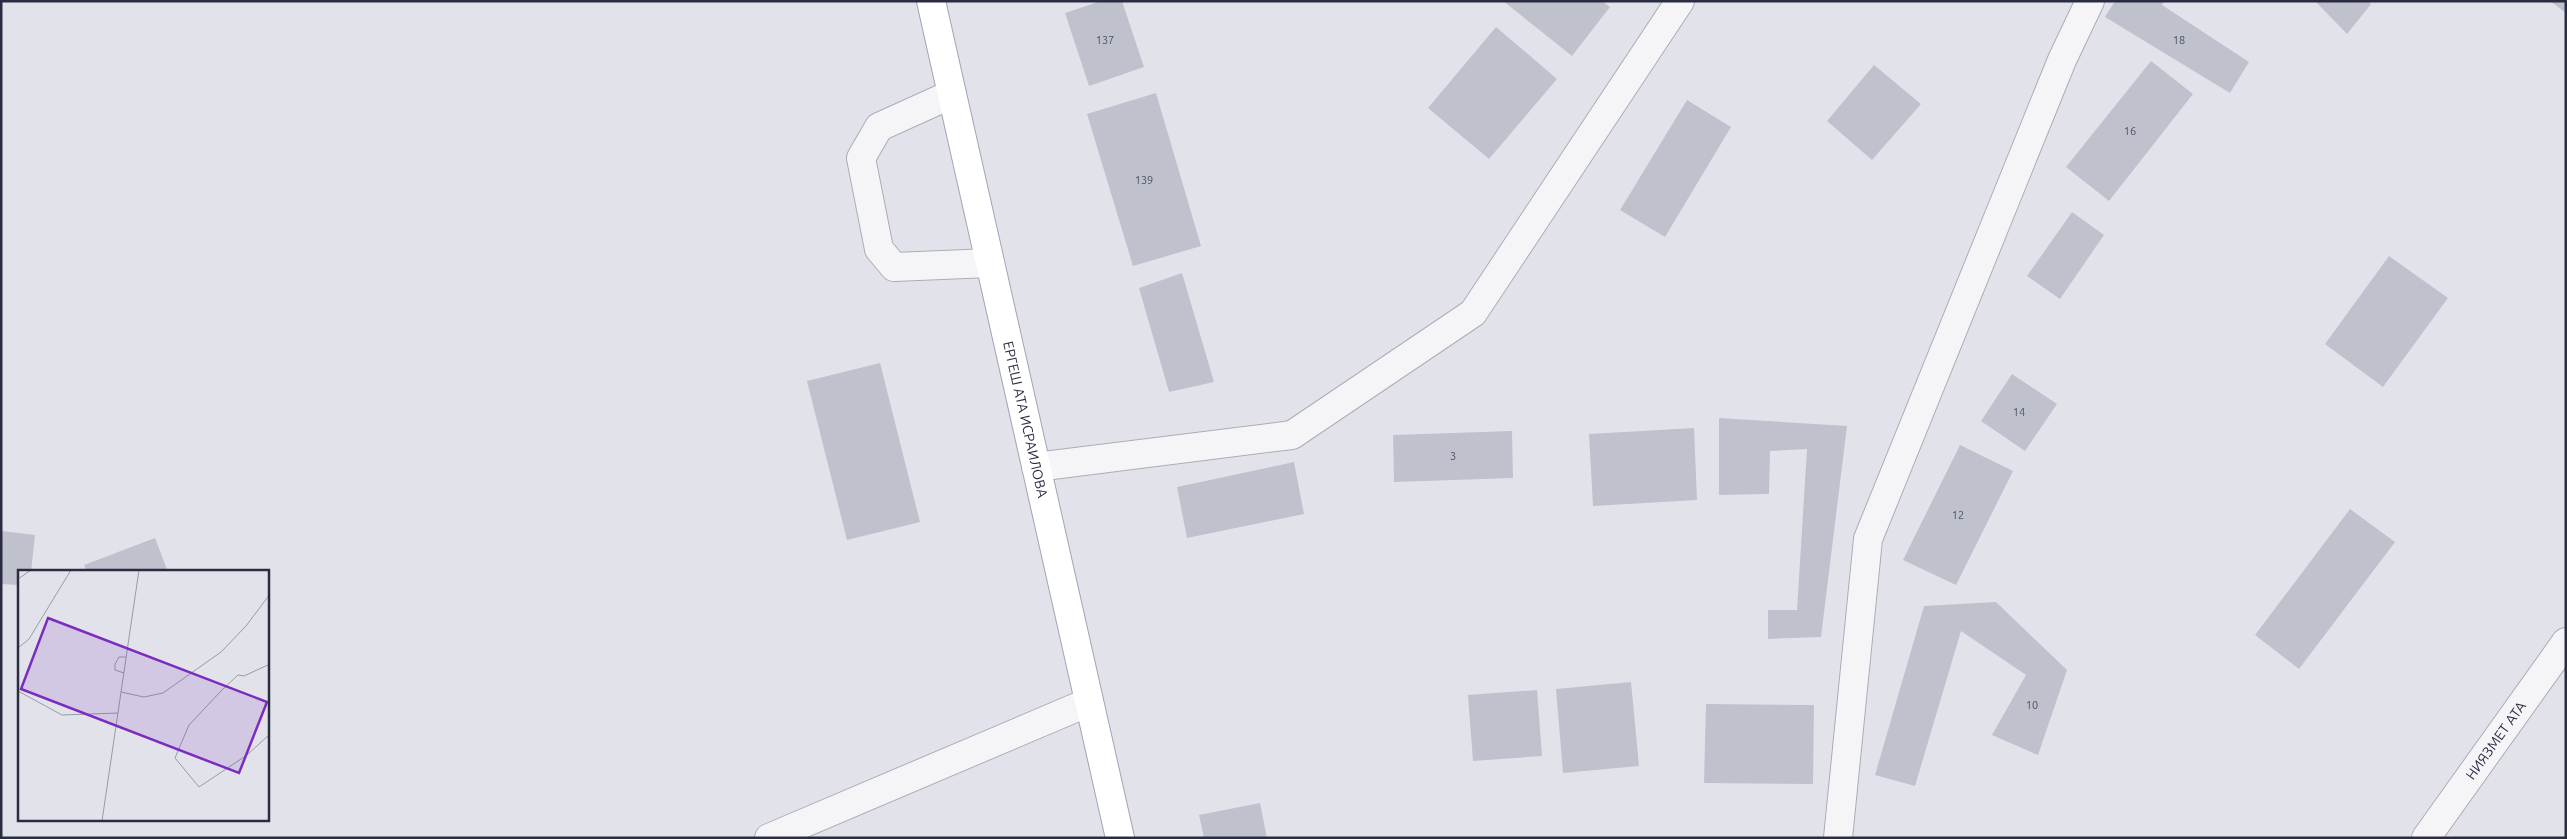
<svg xmlns="http://www.w3.org/2000/svg" width="2567" height="839" viewBox="0 0 2567 839" font-family="Ubuntu,sans-serif">
  <style>
    .building { fill: #bfc1cd }
    .lines { fill: none; stroke-linecap: round; stroke-linejoin: round }
    .minor-casing { stroke: #abacb8; stroke-width: 30 }
    .major-casing { stroke: #a1a4b6; stroke-width: 30 }
    .minor { stroke: #f5f5f8; stroke-width: 28 }
    .major { stroke: #fff; stroke-width: 28 }
    .labels { text-anchor: middle; stroke-width: 4; stroke-linejoin: round; paint-order: stroke }
    .number-label { font-size: 11px; fill: #4f5265 }
    .street-label { font-size: 14px; fill: #2a2d42; stroke: #f2f2f7 }
    .inset-road { fill: none; stroke: #989aa7; stroke-width: 1 }
    .view { fill: #7b2cbf; fill-opacity: 0.15; stroke: #7b2cbf; stroke-width: 2.5 }
    .inset-edge { fill: none; stroke: #2a2d42; stroke-width: 2.5 }
  </style>
  <rect width="100%" height="100%" fill="#e2e3ea"/>
  <path class="building" d="M1101,1H1122L1144,67L1089,86L1065,13Z
    M1503,1H1602L1610,7L1572,56Z
    M2115,1H2164L2162,5L2249,62L2230,93L2105,17Z
    M2315,1H2368L2371,4L2347,34Z
    M2550,1H2566V13Z
    M1496,27L1557,79L1489,159L1428,108Z
    M2151,61L2193,94L2109,201L2066,167Z
    M1874,65L1921,104L1872,160L1827,121Z
    M1156,93L1201,246L1133,266L1087,114Z
    M1687,100L1731,127L1665,237L1620,210Z
    M2072,212L2104,235L2060,299L2027,276Z
    M2389,256L2448,298L2383,387L2325,344Z
    M1182,273L1214,382L1169,392L1139,288Z
    M880,363L920,522L847,540L807,381Z
    M2012,374L2057,404L2025,451L1981,421Z
    M1719,418L1847,426L1821,637L1768,639V610H1797L1807,449L1770,451L1769,494L1719,495Z
    M1694,428L1697,500L1593,506L1589,434Z
    M1512,431L1513,478L1394,482L1393,435Z
    M1960,445L2013,471L1956,585L1903,560Z
    M1294,462L1304,514L1187,538L1177,487Z
    M2350,509L2395,542L2299,669L2255,635Z
    M1,531L35,535L31,572H19V585L1,584Z
    M155,538L168,572H87L84,565Z
    M1996,602L2067,670L2038,755L1992,735L2026,675L1961,631L1915,786L1875,775L1924,606Z
    M1631,682L1639,766L1563,773L1556,689Z
    M1537,690L1542,756L1473,761L1468,695Z
    M1706,704L1814,705L1813,784L1704,783Z
    M1260,803L1267,838H1204L1199,815Z"/>
  <g class="lines">
    <defs>
      <g id="minor">
        <path d="M952,94L879,127L861,158L879,249L894,267L990,263"/>
        <path d="M1036,467L1292,435L1473,313L1680,1"/>
        <path d="M769,838L1089,702"/>
        <path d="M1838,838L1868,539L2062,60L2090,1"/>
        <path id="s1" d="M2426,838L2566,642"/>
      </g>
      <g id="major">
        <path id="s2" d="M931,1L1120,838"/>
      </g>
    </defs>
    <use href="#minor" class="minor-casing"/>
    <use href="#major" class="major-casing"/>
    <use href="#minor" class="minor"/>
    <use href="#major" class="major"/>
  </g>
  <g class="labels">
    <g class="number-label">
      <text x="1105" y="44">137</text>
      <text x="2179" y="44">18</text>
      <text x="2130" y="135">16</text>
      <text x="1144" y="184">139</text>
      <text x="2019" y="416">14</text>
      <text x="1453" y="460">3</text>
      <text x="1958" y="519">12</text>
      <text x="2032" y="709">10</text>
    </g>
    <g class="street-label">
      <text dy="5" stroke="none"><textPath href="#s2" startOffset="429">ЕРГЕШ АТА ИСРАИЛОВА</textPath></text>
      <text dy="5" stroke="none"><textPath href="#s1" startOffset="120">НИЯЗМЕТ АТА</textPath></text>
    </g>
  </g>
  <g transform="translate(18 570)">
    <rect width="251" height="251" fill="#e2e3ea"/>
    <path class="inset-road" d="M0,9L13,0M0,78L11,69L53,0M252,94L226,106L220,105L204,120L171,155L157,188L181,217L229,185L252,164M106,103L97,100V94L101,87H108M0,121L44,145L100,143M103,122L126,127L145,123L203,82L228,56L252,24M84,251L121,0"/>
    <path class="view" d="M30,48L249,132L221,203L3,119Z"/>
    <rect width="251" height="251" class="inset-edge"/>
  </g>
  <rect width="2567" height="839" fill="none" stroke="#2a2d42" stroke-width="5"/>
</svg>
